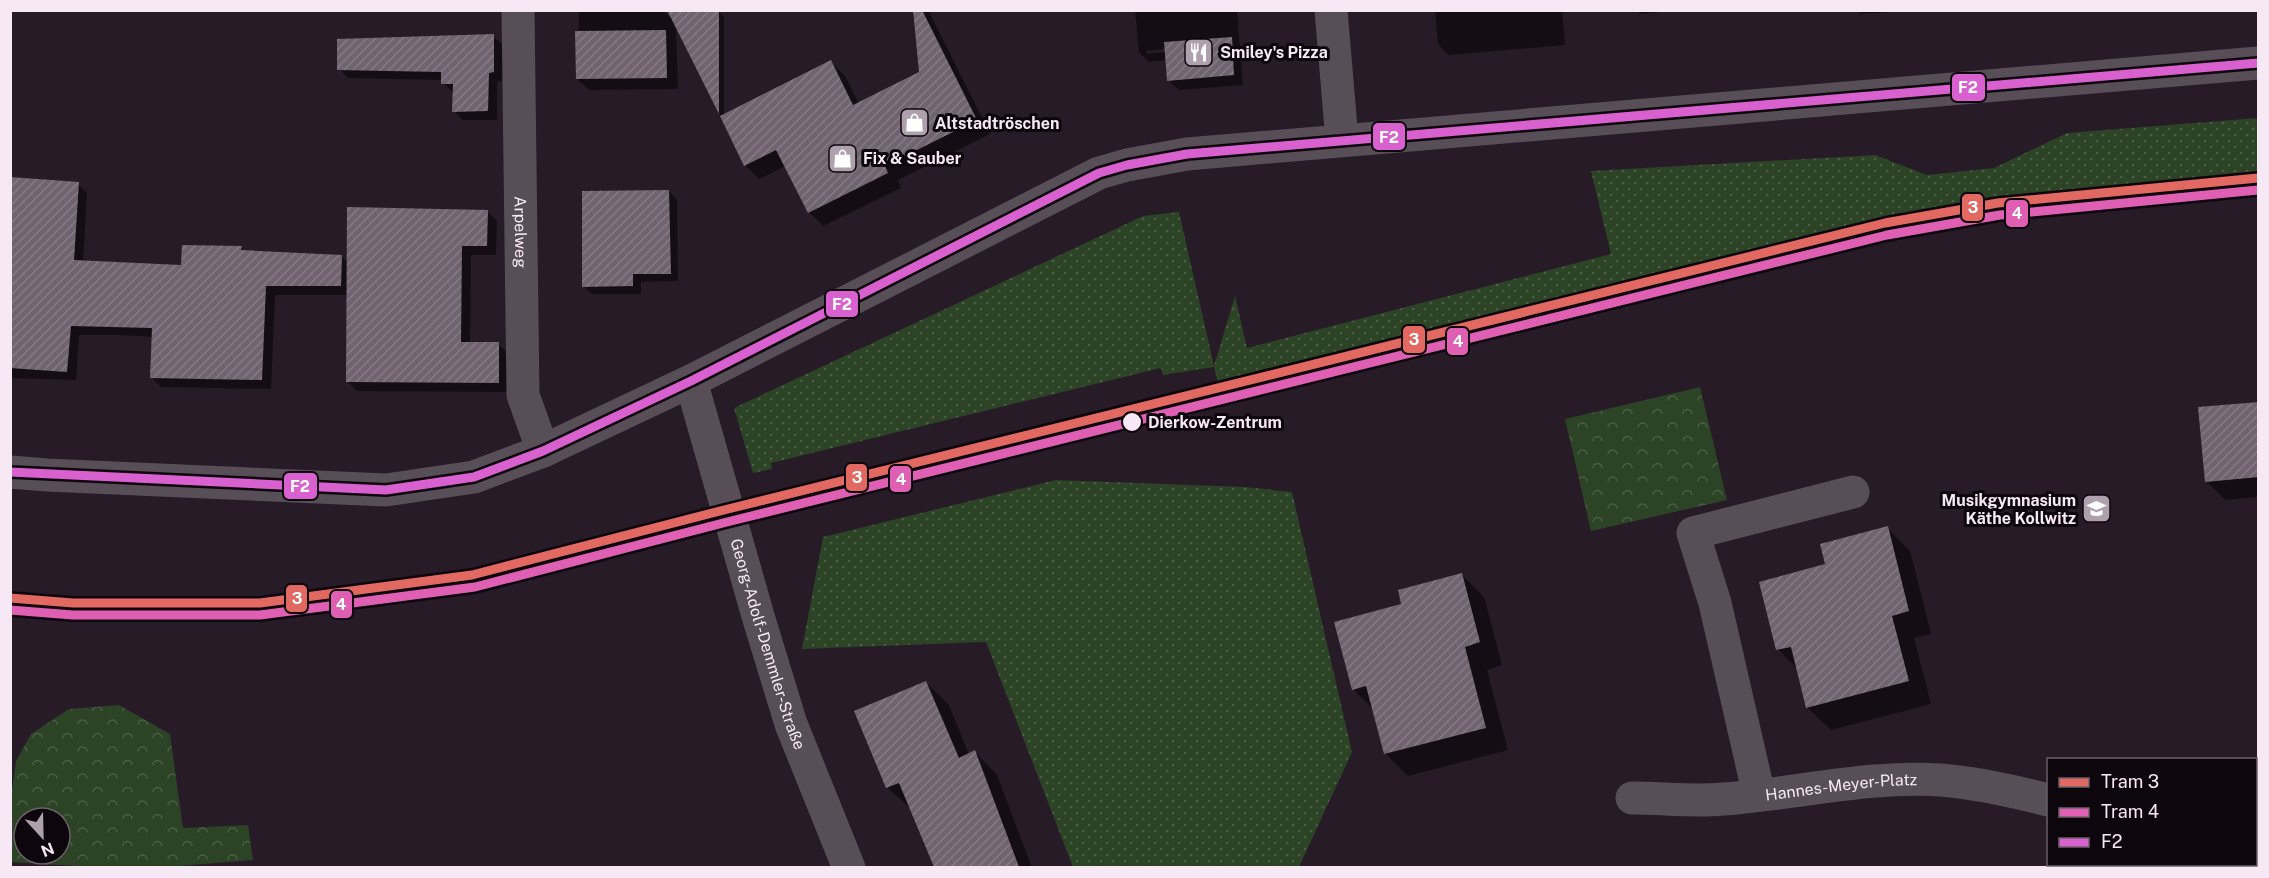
<svg xmlns="http://www.w3.org/2000/svg" width="2269" height="878" viewBox="0 0 2269 878" font-family="'Public Sans',sans-serif">
  <style>
    .grass { fill: url(#grass-dots) }
    .park { fill: url(#park-crowns); fill-rule: evenodd }
    .shadow { fill: #0007; fill-rule: evenodd }
    .building { fill: url(#building-hatch) }
    .lines { fill: none; stroke-linecap: round; stroke-linejoin: round }
    .minor { stroke: #584e57; stroke-width: 33 }
    .bus-1-casing { stroke: #0e060d; stroke-width: 14 }
    .bus-1 { stroke: #d860cf; stroke-width: 9 }
    .tram-1-casing { stroke: #0e060d; stroke-width: 14 }
    .tram-2-casing { stroke: #0e060d; stroke-width: 14 }
    .tram-1 { stroke: #e26962; stroke-width: 9 }
    .tram-2 { stroke: #df60b3; stroke-width: 9 }
    .stop-dot { fill: #f7e8f5; stroke: #0e060d; stroke-width: 2 }
    .labels { text-anchor: middle; stroke-width: 6; stroke-linejoin: round; paint-order: stroke }
    .poi-label { font-size: 16px; font-weight: bold; fill: #f7e8f5; stroke: #0e060d; text-anchor: start }
    .street-label { font-size: 16px; fill: #f7e8f5; stroke: #0e060d }
    .stop-label { font-size: 16px; font-weight: bold; fill: #f7e8f5; stroke: #0e060d; text-anchor: start }
    .line-badge { stroke: #0e060d; stroke-width: 2 }
    .badge-label { font-size: 16px; text-anchor: middle; font-weight: bold; fill: #fff }
  </style>
  <defs>
    <pattern id="grass-dots" width="8" height="8" patternUnits="userSpaceOnUse" patternTransform="scale(1.5)"><rect width="8" height="8" fill="#2c4326"/><path d="M2 2h.1M6 6h.1" fill="none" stroke="#4b5e46" stroke-width="1.8" stroke-linecap="round"/></pattern>
    <pattern id="park-crowns" width="20" height="18" patternUnits="userSpaceOnUse" patternTransform="scale(1.5)"><rect width="20" height="18" fill="#2c4326"/><path d="M2 6a3 3 0 1 1 6 0M12 15a3 3 0 1 1 6 0" fill="none" stroke="#4b5e46"/></pattern>
    <pattern id="building-hatch" width="6" height="6" patternUnits="userSpaceOnUse" patternTransform="scale(1.5)"><rect width="6" height="6" fill="#716471"/><path d="M-1 1l2-2M0 6l6-6M5 7l2-2" fill="none" stroke="#867a86"/></pattern>
  </defs>
  <rect width="100%" height="100%" fill="#261b26"/>
  <path class="grass" d="M2258,118V178L1998,203L1885,223L1219,387L1214,367L1163,375L1161,368L771,463L772,469L753,473L734,408L1143,216L1179,212L1214,366L1235,296L1247,348L1611,254L1591,171L1875,155L1927,175L1994,168L2067,133Z
    M1056,480L1245,487L1292,492L1352,752L1299,867H1073L986,642L802,649L823,537Z"/>
  <path class="park" d="M1700,387L1727,500L1591,531L1565,419Z
    M119,705L170,734L183,828L248,825L253,860L156,868L92,867L11,862V797L16,761L31,734L69,709ZM24,818H60V854H24Z"/>
  <path class="shadow" d="M579,10H662L672,19L718,11L724,17V116L831,62L845,76L859,104L920,73L915,10H928L990,134L898,180L901,188L823,226L809,212L786,166L759,179L745,165L676,26L678,89L589,90L577,79Z
    M1135,10H1237L1243,85L1179,90L1169,81L1167,60L1149,62L1139,52ZM1172,48V51L1146,54V51Z
    M1435,10H1562L1565,45L1449,55L1438,44Z
    M1636,10H1682L1640,14Z
    M1857,10H1892V12L1860,14Z
    M493,36L503,45V81L497,82V120H463L454,111V93L443,83V80L348,78L339,69Z
    M10,180L78,184L87,193L83,262L182,267L241,247L246,252L341,256L348,263L487,211L497,221L496,255H471L470,343L498,344L508,353V392L357,391L347,381L348,295H275L271,389L161,387L151,377L153,337L121,335H79L76,380L10,378Z
    M669,191L677,200L678,281L641,282V294H592L583,286Z
    M2258,403V497L2225,500L2206,481Z
    M1887,528L1910,551L1931,634L1914,638L1931,704L1831,730L1808,708L1798,670L1778,649L1827,565Z
    M1462,575L1484,597L1502,665L1487,670L1508,750L1408,776L1386,754L1374,710L1353,689L1403,605Z
    M926,683L949,705L969,755L975,752L997,775L1032,868H935L911,809L887,787Z"/>
  <path class="building" d="M667,10H719V114Z
    M913,10H922L977,120L885,166L888,173L808,213L776,150L744,166L720,116L831,60L853,105L919,72Z
    M666,30L667,78L576,79L575,31Z
    M494,34V72L489,73L488,111L452,112L453,84H441V72L337,70V39Z
    M1232,37L1234,75L1167,81L1164,42Z
    M10,177L79,182L74,260L181,265L182,245L242,246L241,250L342,255L341,286H266L262,380L150,378L152,328L71,326L67,372L10,368Z
    M669,190L671,274H633V286L582,287V191Z
    M347,207L488,210L487,246H462L461,342H499V383L346,382Z
    M2259,402V477L2205,482L2198,407Z
    M1888,526L1909,611L1892,616L1909,681L1806,708L1791,647L1776,650L1759,582L1825,564L1820,544Z
    M1462,573L1480,642L1465,647L1486,728L1384,754L1366,686L1352,690L1334,622L1401,604L1398,590Z
    M926,681L959,758L975,750L1019,867H934L899,783L886,788L854,711Z"/>
  <g class="lines">
    <g class="minor">
      <path id="s1" d="M518,10L523,395L543,451"/>
      <path d="M1331,10L1342,140"/>
      <path id="s2" d="M691,381L758,616L791,724L849,868"/>
      <path d="M10,472L47,475L386,490L474,477L543,451L691,381L1099,173L1127,165L1187,154L2258,63"/>
      <path d="M1759,795L1715,603L1693,533L1853,492"/>
      <path id="s3" d="M1632,798C1662,798 1693,802 1723,799C1794,794 1870,775 1941,780C1977,783 2013,791 2048,800"/>
      <path d="M2251,864L2258,867"/>
      <path d="M2096,868L2097,864"/>
    </g>
    <defs>
      <path id="bus-1" d="M10,472L386,490L474,477L543,451L691,381L1099,173L1127,165L1187,154L2258,63"/>
    </defs>
    <use href="#bus-1" class="bus-1-casing"/>
    <use href="#bus-1" class="bus-1"/>
    <defs>
      <path id="tram-1" d="M10,598L73,603H260L472,575L728,509L1885,223L1998,203L2258,178"/>
      <path id="tram-2" d="M10,610L73,615H260L475,587L731,521L1887,235L2000,215L2258,190"/>
    </defs>
    <use href="#tram-1" class="tram-1-casing"/>
    <use href="#tram-2" class="tram-2-casing"/>
    <use href="#tram-1" class="tram-1"/>
    <use href="#tram-2" class="tram-2"/>
  </g>
  <defs>
    <symbol id="restaurant-square" viewBox="-11 -11 22 22"><rect x="-9" y="-9" width="18" height="18" rx="4" fill="#aea0ad" stroke="#0e060d"/><path d="M-5-6h1v4h1v-4h1v4h1v-4h1v5L-1.5 .5V6h-2V.5L-5-1ZM5-6V6H3V1.5H1.5Q1.5-4 5-6Z" fill="#fff"/></symbol>
    <symbol id="shop-square" viewBox="-11 -11 22 22"><rect x="-9" y="-9" width="18" height="18" rx="4" fill="#aea0ad" stroke="#0e060d"/><path d="M-5-2.5h2.3a2.7 3.5 0 0 1 5.4 0H5L5.5 6h-11ZM-1.5-2.5h3a1.5 2.3 0 0 0-3 0Z" fill="#fff"/></symbol>
    <symbol id="school-square" viewBox="-11 -11 22 22"><rect x="-9" y="-9" width="18" height="18" rx="4" fill="#aea0ad" stroke="#0e060d"/><path d="M0-5L7-2L0 1L-7-2ZM-4 1L0 2.5L4 1V4Q0 6-4 4Z" fill="#fff"/></symbol>
  </defs>
  <g fill-rule="evenodd">
    <use href="#restaurant-square" x="1182" y="36" width="33" height="33"/>
    <use href="#shop-square" x="898" y="106" width="33" height="33"/>
    <use href="#shop-square" x="826" y="142" width="33" height="33"/>
    <use href="#school-square" x="2080" y="492" width="33" height="33"/>
  </g>
  <circle class="stop-dot" cx="1132" cy="422" r="10"/>
  <g class="labels">
    <g class="poi-label">
      <text x="1220" y="58">Smiley's Pizza</text>
      <text x="935" y="129">Altstadtröschen</text>
      <text x="863" y="164">Fix &amp; Sauber</text>
      <text x="2076" y="506" text-anchor="end">Musikgymnasium<tspan x="2076" dy="18">Käthe Kollwitz</tspan></text>
    </g>
    <g class="street-label">
      <text dy="6" stroke="none"><textPath href="#s1" startOffset="222">Arpelweg</textPath></text>
      <text dy="6" stroke="none"><textPath href="#s2" startOffset="274">Georg-Adolf-Demmler-Straße</textPath></text>
      <text dy="6" stroke="none"><textPath href="#s3" startOffset="210">Hannes-Meyer-Platz</textPath></text>
    </g>
    <g class="stop-label">
      <text x="1148" y="428">Dierkow-Zentrum</text>
    </g>
  </g>
  <g class="line-badge">
    <rect x="1951" y="73" width="35" height="29" rx="6" fill="#d860cf"/>
    <rect x="1372" y="122" width="34" height="29" rx="6" fill="#d860cf"/>
    <rect x="1961" y="193" width="23" height="29" rx="6" fill="#e26962"/>
    <rect x="2005" y="199" width="24" height="29" rx="6" fill="#df60b3"/>
    <rect x="825" y="290" width="34" height="28" rx="6" fill="#d860cf"/>
    <rect x="1402" y="325" width="24" height="29" rx="6" fill="#e26962"/>
    <rect x="1446" y="327" width="23" height="29" rx="6" fill="#df60b3"/>
    <rect x="845" y="463" width="23" height="29" rx="6" fill="#e26962"/>
    <rect x="889" y="465" width="23" height="28" rx="6" fill="#df60b3"/>
    <rect x="283" y="472" width="35" height="28" rx="6" fill="#d860cf"/>
    <rect x="285" y="584" width="23" height="29" rx="6" fill="#e26962"/>
    <rect x="330" y="590" width="23" height="29" rx="6" fill="#df60b3"/>
  </g>
  <g class="badge-label">
    <text x="1968" y="93">F2</text>
    <text x="1389" y="143">F2</text>
    <text x="1973" y="213">3</text>
    <text x="2017" y="219">4</text>
    <text x="842" y="310">F2</text>
    <text x="1414" y="345">3</text>
    <text x="1458" y="347">4</text>
    <text x="857" y="483">3</text>
    <text x="901" y="485">4</text>
    <text x="300" y="492">F2</text>
    <text x="297" y="604">3</text>
    <text x="341" y="610">4</text>
  </g>
  <rect width="2269" height="878" fill="none" stroke="#f7e8f5" stroke-width="24"/>
  <rect x="2047" y="758" width="210" height="108" fill="#0e060d" stroke="#6b606a" stroke-width="1.5"/>
  <rect x="2059" y="778" width="30" height="9" fill="#e26962" stroke="#6b606a" stroke-width="1.5"/>
  <text x="2101" y="788" font-size="18" fill="#f7e8f5">Tram 3</text>
  <rect x="2059" y="808" width="30" height="9" fill="#df60b3" stroke="#6b606a" stroke-width="1.5"/>
  <text x="2101" y="818" font-size="18" fill="#f7e8f5">Tram 4</text>
  <rect x="2059" y="838" width="30" height="9" fill="#d860cf" stroke="#6b606a" stroke-width="1.5"/>
  <text x="2101" y="848" font-size="18" fill="#f7e8f5">F2</text>
  <g transform="translate(42 836) rotate(158)"><circle r="28" fill="#0e060d" stroke="#6b606a" stroke-width="1.5"/>
  <path d="M0-4.5L10 22L0 15L-10 22Z" fill="#aea0ad"/>
  <text y="-9" font-size="16" font-weight="bold" text-anchor="middle" fill="#f7e8f5">N</text>
  </g>
</svg>
